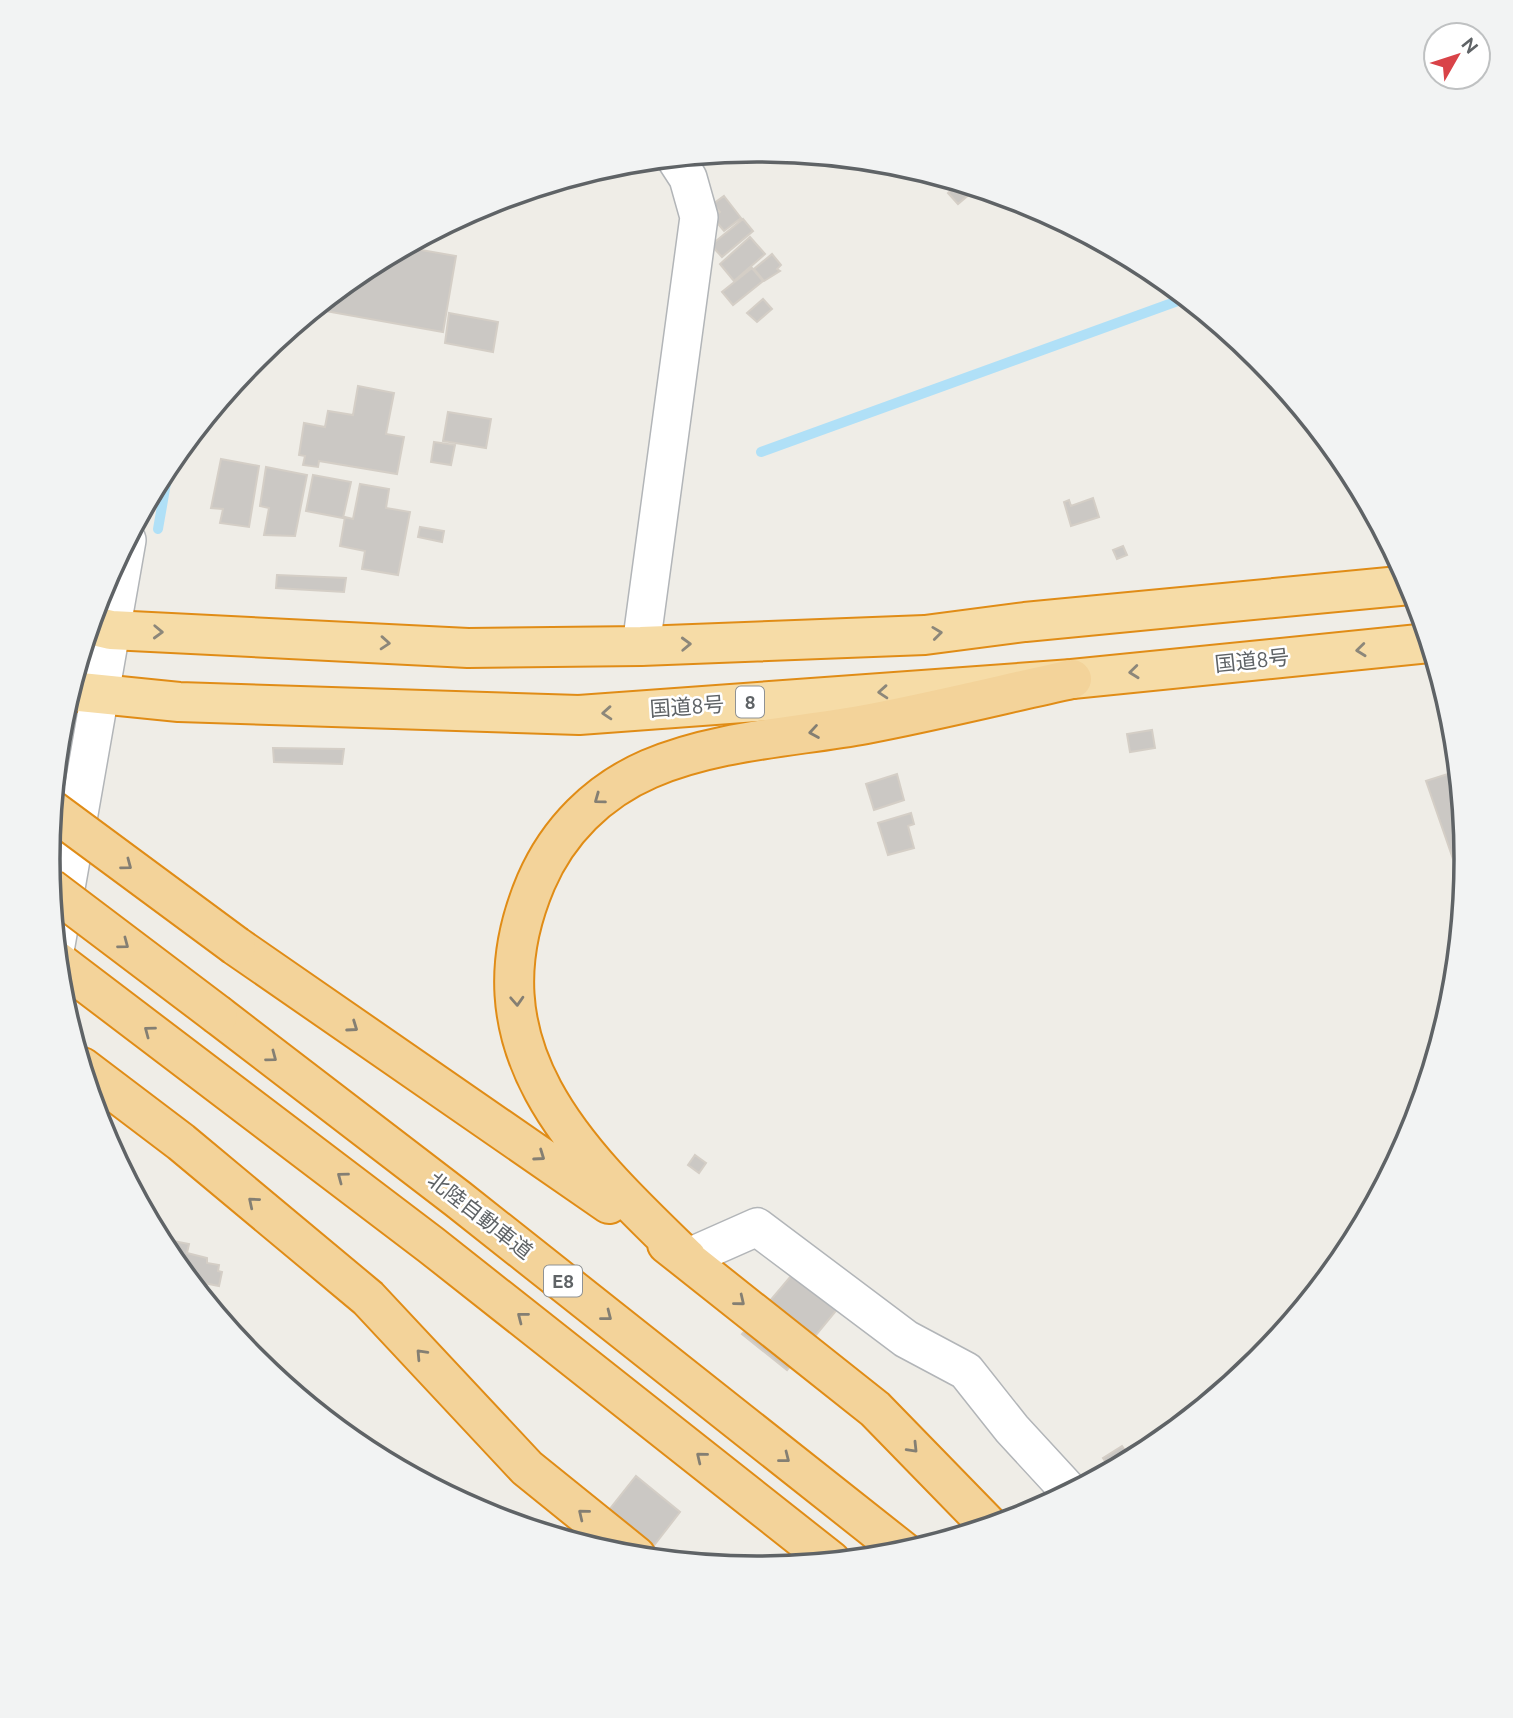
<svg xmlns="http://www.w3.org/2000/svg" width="1513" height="1718" viewBox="0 0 1513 1718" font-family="Ubuntu,'Noto Sans JP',sans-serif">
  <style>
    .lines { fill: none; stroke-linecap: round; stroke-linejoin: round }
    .stream { stroke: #b0e0f7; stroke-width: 10 }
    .building { fill: #cbc8c4; stroke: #d4cec6; stroke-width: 2 }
    .minor-casing { stroke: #b2b5b8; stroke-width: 40 }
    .trunk-casing { stroke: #e08c16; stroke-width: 42 }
    .motorway-casing { stroke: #e08c16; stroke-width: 42 }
    .minor { stroke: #fff; stroke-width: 37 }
    .trunk { stroke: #f6dca7; stroke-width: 38 }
    .motorway { stroke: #f3d39a; stroke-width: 38 }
    .motorway-bridge-casing { stroke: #e08c16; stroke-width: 42; stroke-linecap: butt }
    .motorway-bridge { stroke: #f3d39a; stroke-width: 38 }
    .oneway { stroke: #8c877a }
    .oneway2 { stroke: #847f73 }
    .labels { text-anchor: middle; stroke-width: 5; stroke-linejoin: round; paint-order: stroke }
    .shield { fill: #fff; stroke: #8f9294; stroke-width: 2 }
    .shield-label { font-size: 19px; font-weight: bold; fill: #5f6366 }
    .street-label { font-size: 21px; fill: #5f6366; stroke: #fff }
    .rim { fill: none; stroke: #5f6366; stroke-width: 3.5 }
  </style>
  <rect width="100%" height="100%" fill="#efede7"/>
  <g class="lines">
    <path class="stream" d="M761,452L1186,298
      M158,529L170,460"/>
  </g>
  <path class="building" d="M959,183L972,192L958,204L948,193Z
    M724,196L741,218L724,231L713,218L720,212L713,204Z
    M743,219L753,231L722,257L711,245Z
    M750,237L765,254L734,281L720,264Z
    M404,247L456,256L443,332L314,309L363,269Z
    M772,254L781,265L777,269L780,271L764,281L754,269Z
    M752,268L763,281L733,305L722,292Z
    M763,299L772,309L757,322L747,313Z
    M449,313L498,322L493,352L445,343Z
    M358,386L394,393L386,434L404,437L397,474L319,461L318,467L303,465L305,456L299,455L304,423L325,427L328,411L353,415Z
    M448,412L491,419L486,448L443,441Z
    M434,442L455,445L451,465L431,462Z
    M221,459L259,466L249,527L220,523L223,509L211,508Z
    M266,467L307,475L295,536L264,535L269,508L260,506Z
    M313,475L351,482L343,518L306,511Z
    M360,484L389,489L386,508L410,512L398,575L362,569L365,551L340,546L345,517L353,519Z
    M1093,498L1099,517L1071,526L1064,502L1069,500L1071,506Z
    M420,527L444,531L442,542L418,537Z
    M1123,546L1127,555L1117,559L1113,550Z
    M277,575L346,578L344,592L276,588Z
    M1152,730L1155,748L1130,752L1127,734Z
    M273,748L344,749L342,764L274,762Z
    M1457,771L1465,854L1453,859L1426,781Z
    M897,774L904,800L874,810L866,784Z
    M911,813L914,824L908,826L914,848L888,855L878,823Z
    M1465,854L1466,859L1463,887L1453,859Z
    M695,1155L706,1163L699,1173L688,1165Z
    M158,1238L189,1244L187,1253L207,1258V1263L219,1265L218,1271L222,1272L219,1286L189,1280Z
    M796,1270L840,1306L787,1370L742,1334Z
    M1122,1446L1131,1459L1111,1470L1103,1458Z
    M636,1476L680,1512L645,1557L618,1555L582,1544Z"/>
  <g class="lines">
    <defs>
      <path id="minor" d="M641,646L699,217L688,178L675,158
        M56,945L127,540
        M687,1258L757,1227L906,1339L966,1371L1012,1429L1070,1492"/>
      <path id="trunk" d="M90,625L111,630L468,648L641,646L925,635L1025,622L1410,585
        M70,691L179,702L579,715L1072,679L1429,643"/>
      <path id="motorway" d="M236,946L609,1204
        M57,961L431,1245L831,1561
        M218,1015L458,1199L904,1552
        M82,1067L181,1142L368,1298L527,1468L636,1556
        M667,1244L875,1409L989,1526
        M687,1258C577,1152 466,1047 536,882C558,831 598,791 649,769C716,740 795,737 866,724C935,711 1003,694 1072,679"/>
    </defs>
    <use href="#minor" class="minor-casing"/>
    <use href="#trunk" class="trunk-casing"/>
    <use href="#motorway" class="motorway-casing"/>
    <use href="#minor" class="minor"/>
    <use href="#trunk" class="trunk"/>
    <use href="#motorway" class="motorway"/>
    <defs>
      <path id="motorway-bridge" d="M52,810L236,946
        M50,888L218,1015"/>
    </defs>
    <use href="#motorway-bridge" class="motorway-bridge-casing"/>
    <use href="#motorway-bridge" class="motorway-bridge"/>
  </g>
  <defs><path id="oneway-chevron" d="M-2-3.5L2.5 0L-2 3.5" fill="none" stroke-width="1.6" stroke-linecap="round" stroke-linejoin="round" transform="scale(1.75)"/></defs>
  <g class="oneway">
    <use href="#oneway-chevron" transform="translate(158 632) rotate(2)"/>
    <use href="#oneway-chevron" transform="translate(937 633) rotate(-7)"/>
    <use href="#oneway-chevron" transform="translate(385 643) rotate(4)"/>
    <use href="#oneway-chevron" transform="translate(686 644) rotate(-2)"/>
    <use href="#oneway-chevron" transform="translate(1361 650) rotate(174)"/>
    <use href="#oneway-chevron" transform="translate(1134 672) rotate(174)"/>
    <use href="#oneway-chevron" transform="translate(883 692) rotate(176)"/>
    <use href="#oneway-chevron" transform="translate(607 713) rotate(176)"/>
  </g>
  <g class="oneway2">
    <use href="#oneway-chevron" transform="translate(814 732) rotate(171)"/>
    <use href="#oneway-chevron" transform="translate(599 799) rotate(144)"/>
    <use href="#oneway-chevron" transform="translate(127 865) rotate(37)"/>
    <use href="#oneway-chevron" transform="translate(124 944) rotate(37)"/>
    <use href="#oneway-chevron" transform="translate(517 1001) rotate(87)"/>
    <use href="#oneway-chevron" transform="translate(353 1027) rotate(35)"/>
    <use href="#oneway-chevron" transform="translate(149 1031) rotate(-143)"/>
    <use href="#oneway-chevron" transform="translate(272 1057) rotate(37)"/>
    <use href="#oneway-chevron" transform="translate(540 1156) rotate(35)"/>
    <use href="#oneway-chevron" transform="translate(342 1177) rotate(-143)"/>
    <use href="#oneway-chevron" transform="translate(253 1202) rotate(-140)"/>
    <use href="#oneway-chevron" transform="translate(740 1301) rotate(39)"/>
    <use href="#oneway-chevron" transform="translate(607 1316) rotate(38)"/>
    <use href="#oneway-chevron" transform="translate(522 1317) rotate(-142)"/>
    <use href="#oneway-chevron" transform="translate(421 1354) rotate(-133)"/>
    <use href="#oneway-chevron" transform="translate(913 1448) rotate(46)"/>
    <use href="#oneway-chevron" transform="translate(701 1457) rotate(-141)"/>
    <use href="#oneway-chevron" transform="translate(785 1458) rotate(38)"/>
    <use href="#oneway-chevron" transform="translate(583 1514) rotate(-141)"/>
  </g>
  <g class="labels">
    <g class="shield">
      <rect x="736" y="686.5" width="28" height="31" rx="5"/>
      <rect x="544" y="1265.5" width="38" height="31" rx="5"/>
    </g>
    <g class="shield-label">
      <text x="750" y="709">8</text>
      <text x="563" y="1288">E8</text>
    </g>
    <g class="street-label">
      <text transform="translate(1252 661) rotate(-6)" y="7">国道8号</text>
      <text transform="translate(687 707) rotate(-4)" y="7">国道8号</text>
      <text transform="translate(480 1216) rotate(38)" y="7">北陸自動車道</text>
    </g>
  </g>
  <path d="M0 0H1513V1718H0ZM60 859a697 697 0 1 1 1394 0a697 697 0 1 1-1394 0Z" fill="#f2f3f3" fill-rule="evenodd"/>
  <path class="rim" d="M60 859a697 697 0 1 1 1394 0a697 697 0 1 1-1394 0Z"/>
  <g transform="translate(1457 56) rotate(51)"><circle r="33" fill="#ffffff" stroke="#bfc1c2" stroke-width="2"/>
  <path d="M0-5L12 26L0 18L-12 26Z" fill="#d94348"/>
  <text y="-10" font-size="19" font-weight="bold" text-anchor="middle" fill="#5f6366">N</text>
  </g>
</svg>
